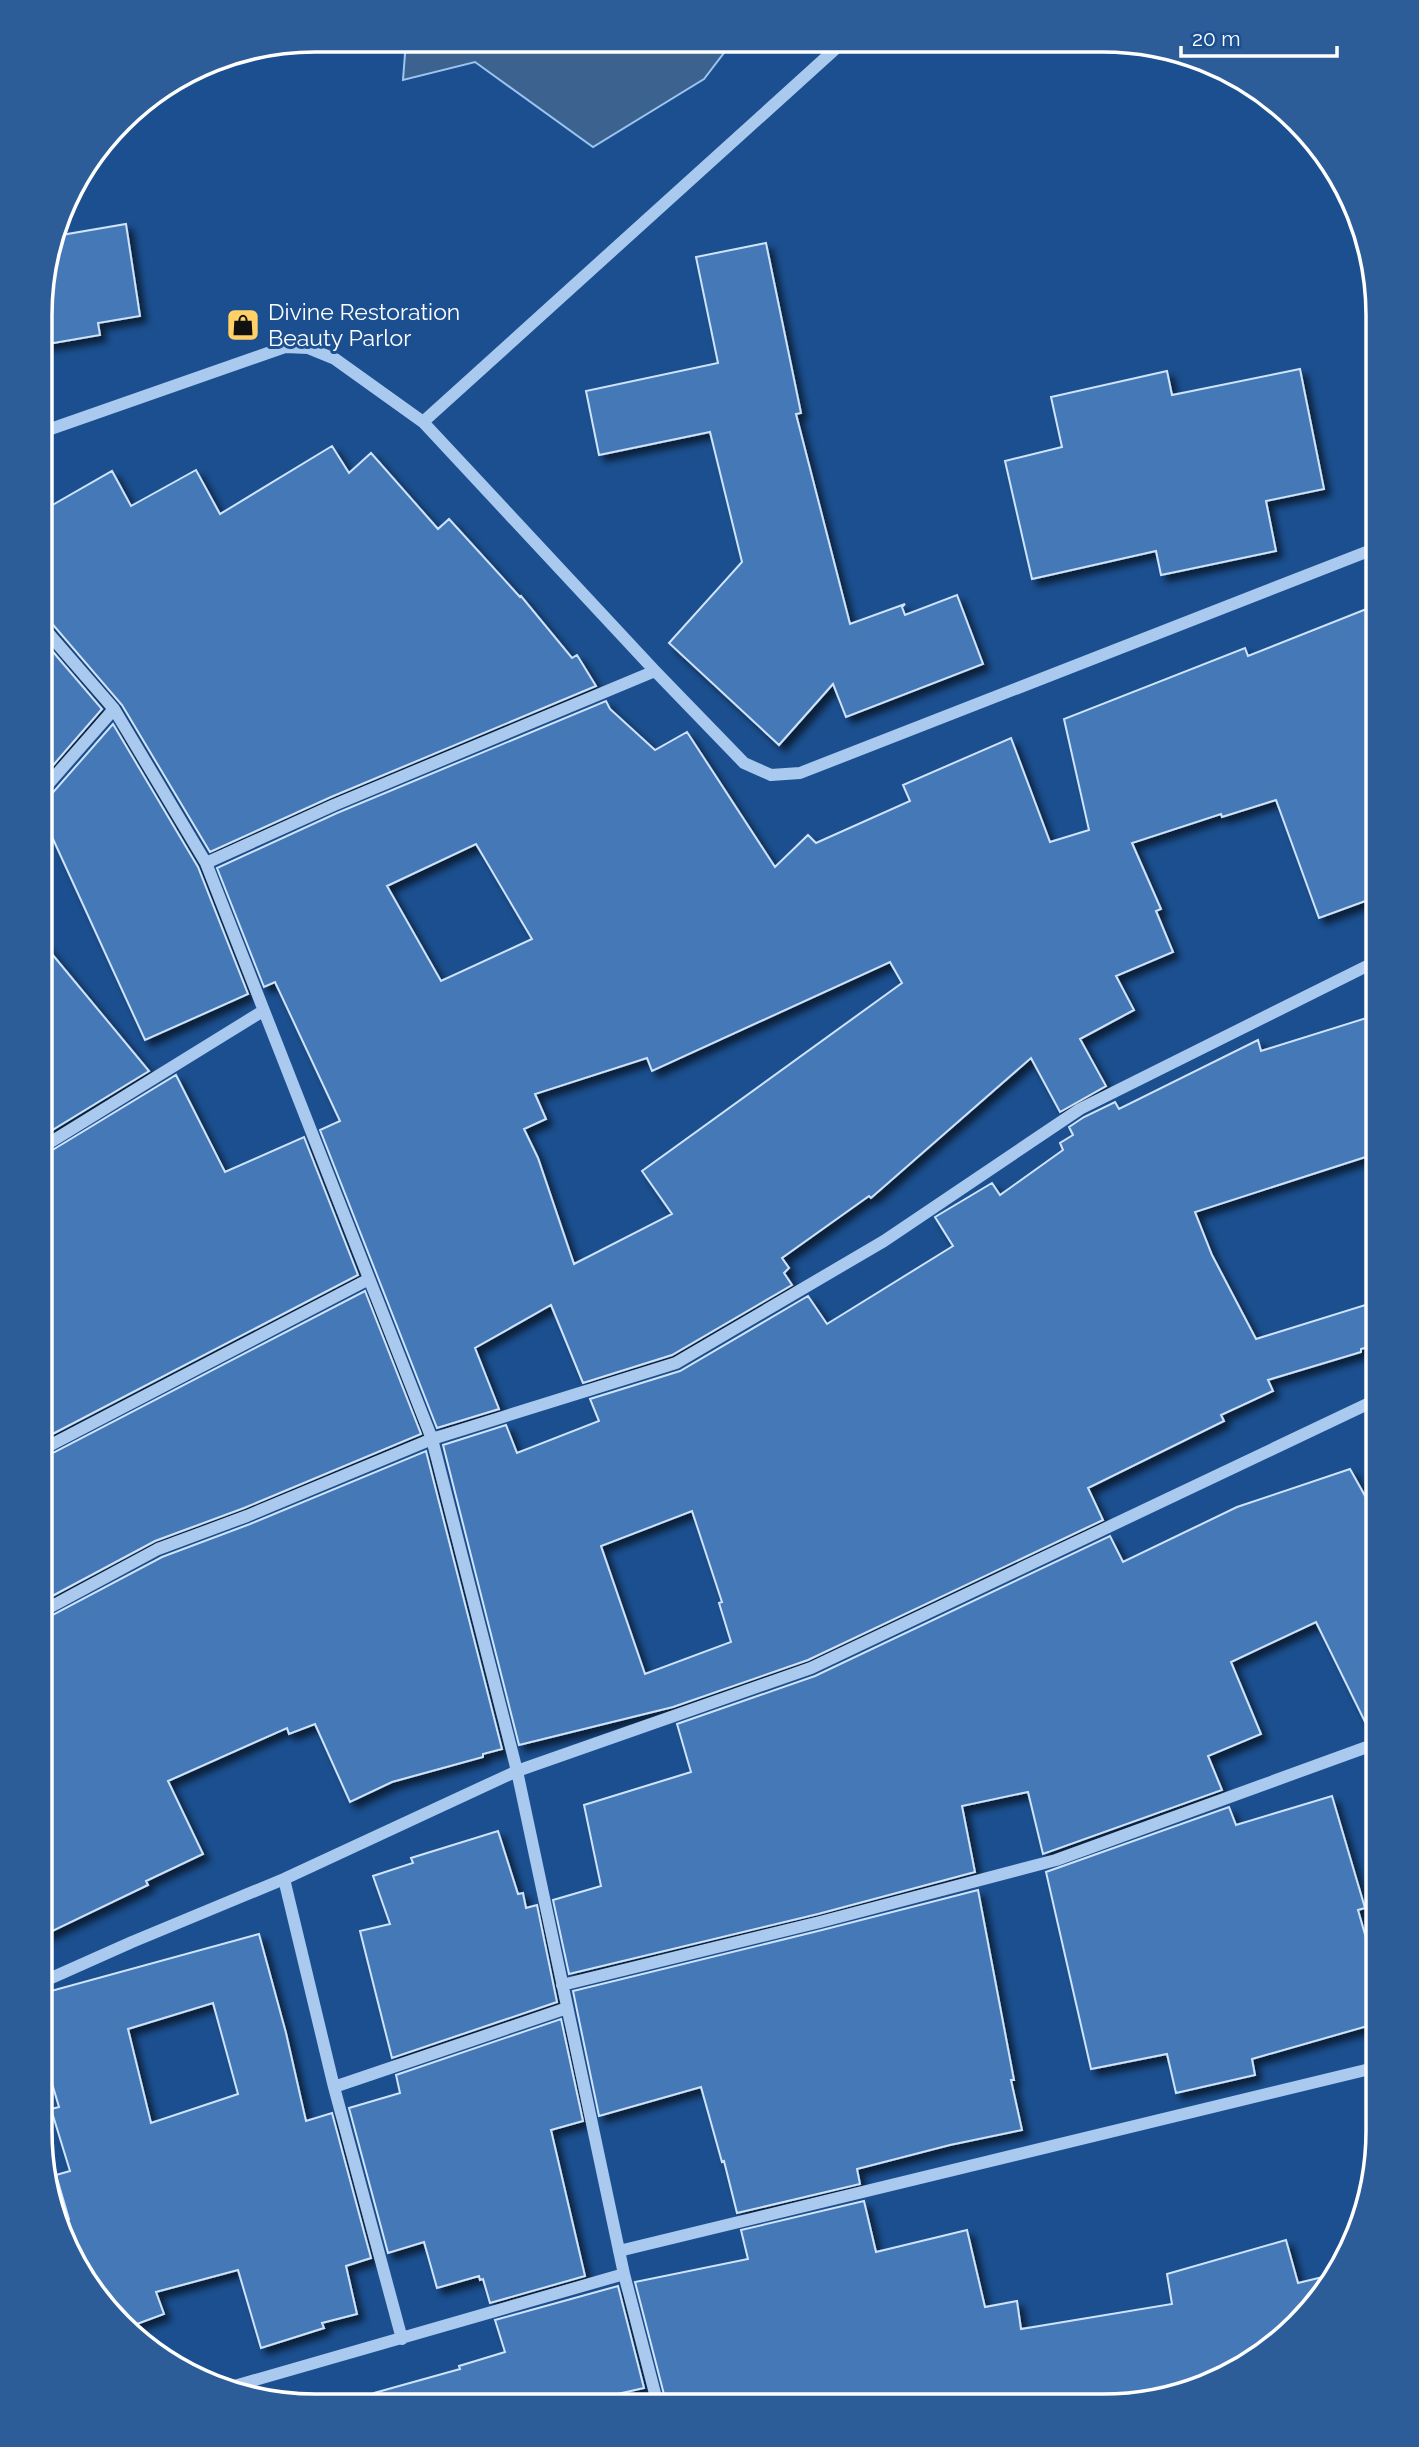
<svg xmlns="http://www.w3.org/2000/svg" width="1419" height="2447" viewBox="0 0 1419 2447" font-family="Raleway,sans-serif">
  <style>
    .water { fill: #3c6290; stroke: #9cc4f0; stroke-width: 2 }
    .building { fill: #4478b7; stroke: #cfe3fa; stroke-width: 2; fill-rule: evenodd; filter: url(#shadow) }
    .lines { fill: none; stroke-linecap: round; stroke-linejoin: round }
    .minor { stroke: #a9c9ee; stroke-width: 12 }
    .labels { text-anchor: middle; stroke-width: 6; stroke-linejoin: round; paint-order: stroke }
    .poi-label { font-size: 23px; fill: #fff; stroke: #1b4f8f; text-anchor: start }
    .rim { fill: none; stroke: #fff; stroke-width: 3.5 }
  </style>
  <defs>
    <filter id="shadow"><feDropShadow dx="6" dy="6" stdDeviation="3.5" flood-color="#0009"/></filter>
  </defs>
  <rect width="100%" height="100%" fill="#1b4f8f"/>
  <path class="water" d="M406,41H733L704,79L593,147L475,62L403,80Z"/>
  <path class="building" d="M126,224L140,316L98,323L100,335L42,345L43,280L56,236Z
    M766,243L801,413L796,414L850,624L905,604L902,607L905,615L957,595L983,664L846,717L833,684L779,745L669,643L742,562L710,432L599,455L586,391L718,363L696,257Z
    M1300,369L1324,489L1266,501L1276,551L1161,575L1156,551L1032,579L1005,461L1062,447L1051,397L1167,371L1172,395Z
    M332,446L349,473L371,453L438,529L449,519L520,597L521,596L572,658L577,655L596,686L331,797L210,852L122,705L49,620L42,617V511L112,471L131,506L196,470L220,514Z
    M1379,604V896L1319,918L1276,800L1222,817L1221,814L1132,843L1161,909L1156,911L1173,952L1116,976L1134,1010L1080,1039L1106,1086L1060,1112L1031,1058L871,1198L869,1196L782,1258L789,1268L784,1273L792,1285L672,1355L583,1383L551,1305L475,1348L499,1409L437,1428L320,1130L340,1121L275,982L264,987L217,868L337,813L606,701L610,709L655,750L687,732L775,867L808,835L816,843L910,801L903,785L1011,738L1050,842L1089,830L1064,719L1245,648L1248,656ZM476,844L532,939L441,981L387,886ZM890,962L902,983L642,1171L672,1214L574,1264L538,1158L524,1129L546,1119L535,1094L647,1058L652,1071Z
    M42,639L102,709L42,778Z
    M113,724L198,867L248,994L145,1040L42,815V800L49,797Z
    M42,942L149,1071L41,1137L42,1057Z
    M1379,1014L1378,1153L1195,1212L1212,1255L1256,1339L1378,1301V1344L1361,1349V1352L1268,1380L1273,1391L1221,1415L1224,1421L1088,1488L1103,1520L808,1660L673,1707L519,1745L443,1445L506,1425L517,1453L599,1421L590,1399L680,1371L808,1296L827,1324L953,1246L935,1217L992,1183L1000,1195L1063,1150L1060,1143L1073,1135L1069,1127L1084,1117L1115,1102L1119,1109L1258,1040L1261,1051ZM692,1511L722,1602L719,1603L731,1642L645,1674L601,1546Z
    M176,1075L225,1172L304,1137L358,1275L41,1440V1157Z
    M365,1291L421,1434L244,1508L155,1541L41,1602V1459Z
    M426,1451L502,1749L483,1754V1757L392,1782L350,1802L315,1724L289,1734L287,1728L168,1781L203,1854L146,1881L148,1885L40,1937L41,1621L162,1557L250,1524Z
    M1350,1469L1378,1519V1734L1372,1736L1316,1622L1231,1662L1261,1734L1208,1756L1222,1790L1043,1854L1028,1792L962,1806L975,1872L818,1914L569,1974L553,1900L601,1886L584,1805L691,1772L677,1724L815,1676L1110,1536L1123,1562L1237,1507Z
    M1332,1796L1365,1908L1358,1910L1378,1980V2023L1252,2059L1255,2075L1176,2093L1167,2054L1091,2069L1046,1872L1229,1807L1236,1825Z
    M498,1831L518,1894L523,1893L526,1908L537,1905L557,2002L392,2058L360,1931L390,1924L373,1876L413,1863L411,1858Z
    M978,1890L1014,2080H1011L1022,2130L950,2145L857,2169L860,2184L737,2213L724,2161L722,2162L701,2087L599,2116L573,1991L822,1930Z
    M259,1934L286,2033L306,2121L332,2113L371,2258L346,2266L357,2314L322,2323L324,2328L261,2348L238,2270L156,2292L164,2314L126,2328L97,2299L80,2270L66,2220L69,2219L56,2175L70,2171L51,2109L59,2107L40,2043V1994ZM213,2003L238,2094L151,2123L128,2029Z
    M561,2019L583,2121L551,2130L585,2276L490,2303L483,2279L480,2280L479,2276L437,2288L424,2242L388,2253L349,2108L400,2093L396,2075Z
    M864,2201L876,2252L967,2230L985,2307L1017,2301L1021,2329L1172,2304L1167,2274L1286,2240L1298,2283L1335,2274L1322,2299L1271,2350L1211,2385L1104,2407L667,2406L635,2282L748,2259L741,2230Z
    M618,2286L644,2388L569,2405H376L374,2393L460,2369L459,2366L505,2352L495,2320Z"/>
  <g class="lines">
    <path class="minor" d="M423,422L655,671L744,763L771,775L800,773L1379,547
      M42,432L285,347L308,348L335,359L423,422L843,42
      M42,626L114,709L206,863L432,1439L517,1771L624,2274L658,2405
      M42,791L114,709
      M206,863L334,805L655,671
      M41,1148L263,1011
      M41,1450L369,1279
      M41,1612L158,1549L247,1516L432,1439L676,1363L884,1241L1080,1109L1379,960
      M284,1879L334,2087L402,2339
      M40,1983L132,1942L284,1879L517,1771L811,1668L1378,1399
      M562,1985L820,1922L1056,1860L1378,1743
      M334,2087L567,2008
      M619,2251L1378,2067
      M224,2389L624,2274"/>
  </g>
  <defs>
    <symbol id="shop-square" viewBox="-11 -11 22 22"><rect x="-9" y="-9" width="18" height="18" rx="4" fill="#ffd166" stroke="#1b4f8f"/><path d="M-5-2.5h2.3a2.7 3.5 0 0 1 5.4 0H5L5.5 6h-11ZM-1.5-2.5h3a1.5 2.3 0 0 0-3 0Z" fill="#111"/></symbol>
  </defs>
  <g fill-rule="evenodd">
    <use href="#shop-square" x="224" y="306" width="38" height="38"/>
  </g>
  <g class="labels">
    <g class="poi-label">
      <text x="268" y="320">Divine Restoration<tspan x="268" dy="26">Beauty Parlor</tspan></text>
    </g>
  </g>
  <path d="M0 0H1419V2447H0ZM315 52H1103A263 263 0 0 1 1366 315V2131A263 263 0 0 1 1103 2394H315A263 263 0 0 1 52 2131V315A263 263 0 0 1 315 52Z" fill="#2d5d98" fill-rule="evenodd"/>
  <path class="rim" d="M315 52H1103A263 263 0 0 1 1366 315V2131A263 263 0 0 1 1103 2394H315A263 263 0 0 1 52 2131V315A263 263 0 0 1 315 52Z"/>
  <path d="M1181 46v10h156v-10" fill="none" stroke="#ffffff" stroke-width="3.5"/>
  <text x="1192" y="46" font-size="21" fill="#ffffff" stroke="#1b4f8f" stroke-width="5" paint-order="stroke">20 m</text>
</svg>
